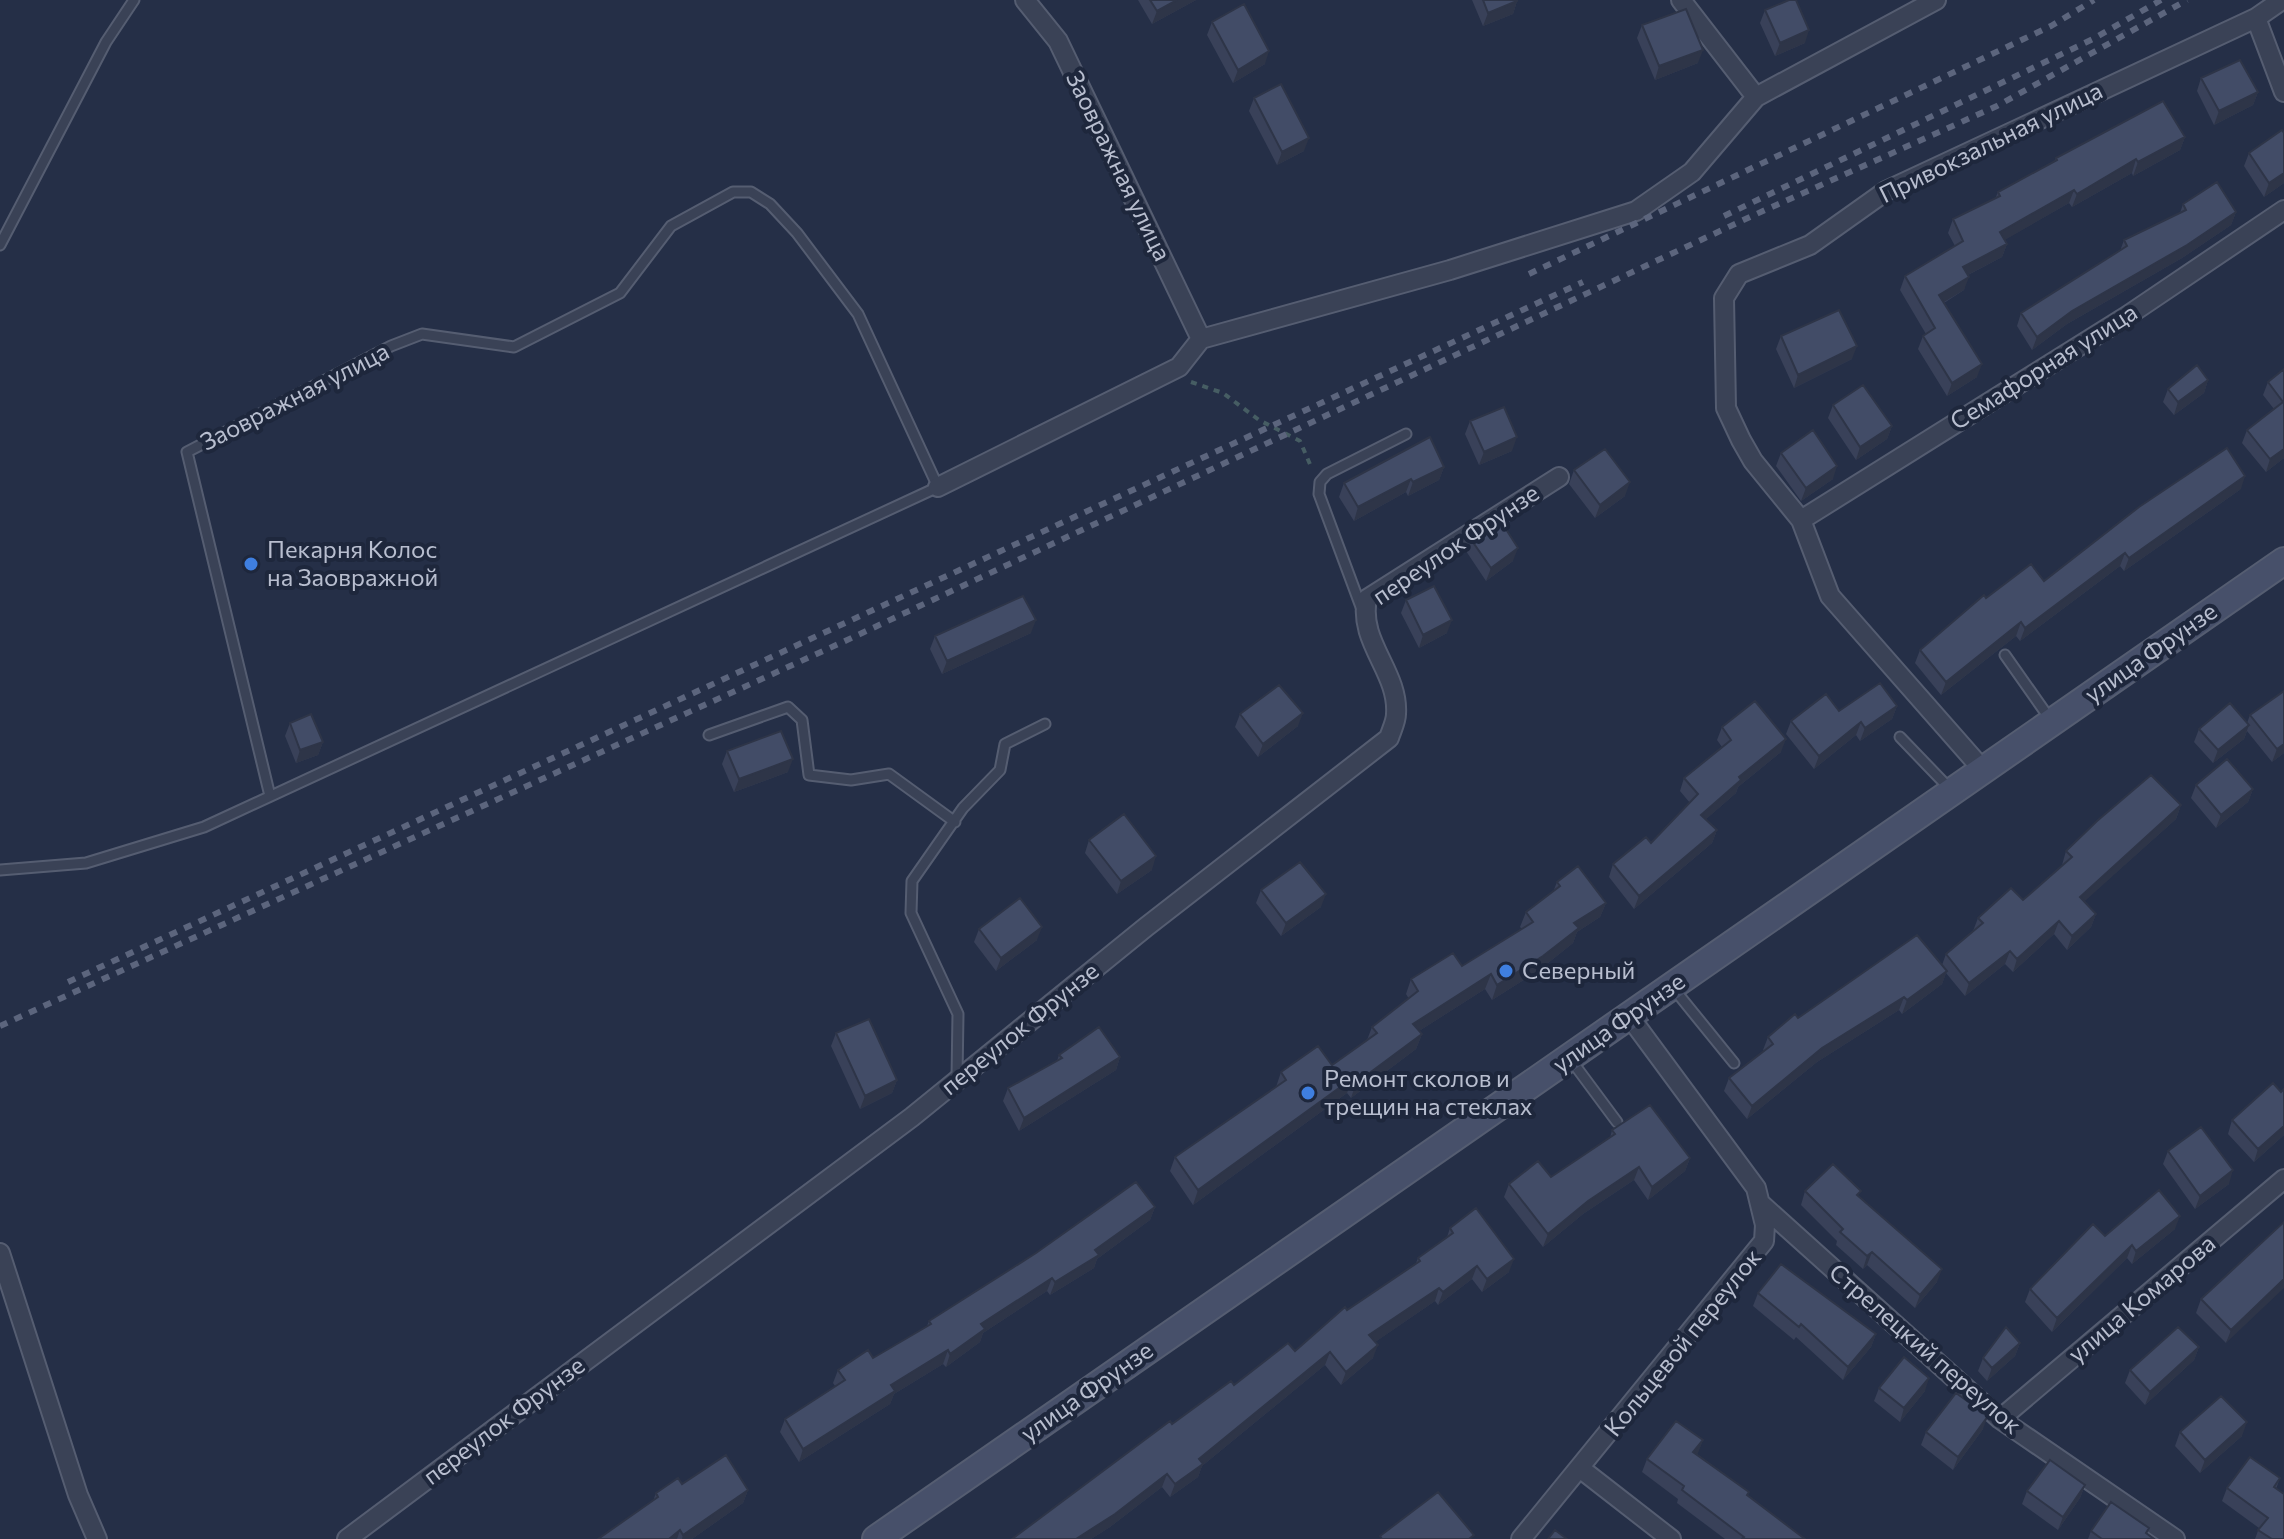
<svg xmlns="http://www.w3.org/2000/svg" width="2284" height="1539" viewBox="0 0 2284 1539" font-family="Commissioner,sans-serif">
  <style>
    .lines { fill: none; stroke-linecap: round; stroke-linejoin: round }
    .lane-casing { stroke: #555d71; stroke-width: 13 }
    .street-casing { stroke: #555d71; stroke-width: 22 }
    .secondary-casing { stroke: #555d71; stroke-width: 30 }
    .path { stroke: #465d63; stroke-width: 4; stroke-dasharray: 6 6; stroke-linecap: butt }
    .lane { stroke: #3a4256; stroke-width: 9 }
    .street { stroke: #3a4256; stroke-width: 18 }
    .secondary { stroke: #47506a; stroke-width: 26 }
    .rail { stroke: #5c657d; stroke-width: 6; stroke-dasharray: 8 8; stroke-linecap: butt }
    .wall { fill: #394159 }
    .shaded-wall { fill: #2e3548 }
    .building { fill: #424c67; stroke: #2e3548; stroke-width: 2 }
    .shop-dot { fill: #3f7fe0; stroke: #1e273c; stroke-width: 3 }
    .labels { text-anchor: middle; stroke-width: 8; stroke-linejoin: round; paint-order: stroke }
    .street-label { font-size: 24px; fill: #b8becf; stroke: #1e273c }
    .poi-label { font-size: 24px; fill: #b8becf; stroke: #1e273c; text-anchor: start }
  </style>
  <rect width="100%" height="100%" fill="#252f47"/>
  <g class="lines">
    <defs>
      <path id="lane" d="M0,245L106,42L134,0
        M1361,607L1319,494L1320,482L1327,474L1406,434
        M2005,655L2050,719
        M709,735L788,707L802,720L809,775L851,780L889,774L955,822
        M1900,737L1950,789
        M0,870L86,863L204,827L938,487L858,314L797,233L770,204L751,192H733L671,226L620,293L514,347L422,334L391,346L187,452L270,796
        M1674,989L1734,1063
        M1571,1060L1617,1122
        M957,1078L958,1014L911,913L912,881L963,808L1000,770L1005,744L1045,724"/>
      <path id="street" d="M1025,0L1058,41L1201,339
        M1681,0L1756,97
        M2256,18L2284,92
        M938,487L1179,367L1201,339L1450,270L1636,211L1692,172L1756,97L1936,0
        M1801,520L2127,316L2284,210
        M1983,770L1830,596L1801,520L1753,461L1741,440L1726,408L1724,298L1739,274L1810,245L1886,191L2256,18L2282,0
        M1762,1205L2000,1419L2175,1539
        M0,1253L78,1495L97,1539
        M2000,1419L2284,1179
        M1581,1469L1671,1539
        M347,1539L912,1117L1146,927L1389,738C1391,731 1396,722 1396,714C1399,672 1358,642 1367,599L1559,477
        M1521,1539L1764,1241L1765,1225L1756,1188L1629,1016"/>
      <path id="secondary" d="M876,1539L2284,561"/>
    </defs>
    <use href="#lane" class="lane-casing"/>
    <use href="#street" class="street-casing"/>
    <use href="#secondary" class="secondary-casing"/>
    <path class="path" d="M1191,382L1223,393L1259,420L1300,441L1312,469"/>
    <use href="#lane" class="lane"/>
    <use href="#street" class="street"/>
    <use href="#secondary" class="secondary"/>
    <path class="rail" d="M1724,216L2093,39L2161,0
      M1529,274L2051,26L2094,0
      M68,982L1583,282
      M0,1026L845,641L1752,216L1997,106L2187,0"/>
  </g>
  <path class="wall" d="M1138,0H1196L1152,24Z
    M1472,0H1517V1L1513,14L1483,26Z
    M1765,10L1805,43L1775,56L1760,23Z
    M1212,22L1265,64L1233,83L1207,35Z
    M1642,25L1698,63L1655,80L1637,38Z
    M2201,78L2258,92L2253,105L2214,125L2197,91Z
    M1254,98L1304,151L1277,165L1249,111Z
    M2185,137L2180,150L2133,176L2132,173L2072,207L2069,203L2004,240L2007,244L2002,257L1968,275L1964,290L1944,303L1977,377L1947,396L1918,349L1923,336L1926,334L1900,290L1905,276L1955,246L1948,233L1953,219L1995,199L1998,192L2054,162L2056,158Z
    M2249,153L2284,183L2264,197L2244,166Z
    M2183,204L2236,212L2231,225L2182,258L2067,324L2032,350L2017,326L2021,313L2120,251L2124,240L2180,213Z
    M1781,336L1852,359L1794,388L1776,349Z
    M2284,369V458L2266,472L2242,443L2247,430L2274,409L2263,395L2268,382Z
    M2208,380L2204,393L2174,415L2163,402L2168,389Z
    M1833,405L1892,426L1887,439L1856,460L1828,418Z
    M1470,421L1512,451L1479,465L1465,434Z
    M1781,453L1833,479L1801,501L1776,466Z
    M1444,467L1439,480L1408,496L1406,492L1354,521L1339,497L1344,483Z
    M1574,470L1625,496L1595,518L1569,484Z
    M2241,489L2124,571L2120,566L2020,641L2016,636L1941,695L1915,663L1920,650L1986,598L2044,581Z
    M1470,538L1513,561L1486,581L1466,551Z
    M1406,600L1447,633L1419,648L1401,613Z
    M1031,633L942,674L930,649L935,636Z
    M1897,706L1892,719L1860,741L1856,735L1814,769L1786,734L1791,721Z
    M1240,714L1298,726L1258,757L1235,727Z
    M2250,715L2284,753L2272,762L2247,731L2244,739L2213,763L2194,742L2199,729L2247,723Z
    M290,723L323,742L318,755L296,763L285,736Z
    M1722,727L1781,752L1738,787L1736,793L1706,819L1717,830L1712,843L1634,909L1609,877L1613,864L1651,843L1690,803L1680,791L1684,778L1722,747L1717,740Z
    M727,751L788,772L734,792L722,764Z
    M2196,785L2253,789L2248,802L2216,828L2191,798Z
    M2181,805L2176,819L2084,901L2096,914L2091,927L2067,950L2054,934L2013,972L2005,964L1965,996L1946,973L1942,984L1902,1014L1899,1010L1817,1062L1747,1119L1724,1091L1729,1078L1764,1051L1763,1050L1768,1037L1798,1018L1942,965L1946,954L1973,931L1978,918L2023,900L2062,865L2066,851Z
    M1089,840L1152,870L1117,894L1085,853Z
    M1557,882L1606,903L1600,917L1577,932L1573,943L1538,971L1492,1000L1485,989L1419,1031L1422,1034L1416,1049L1351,1098L1347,1093L1193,1205L1170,1171L1175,1157L1276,1087L1281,1072L1332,1065L1367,1040L1372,1027L1409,999L1406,994L1411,979L1462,966L1522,929L1520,927L1526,912L1553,892Z
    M1261,890L1321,907L1281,936L1256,903Z
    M979,929L1037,940L996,971L974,942Z
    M836,1033L897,1080L892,1093L860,1109L831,1046Z
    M1059,1055L1120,1057L1116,1070L1019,1131L1003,1101L1008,1088L1057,1061Z
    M2284,1089V1135L2254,1162L2228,1134L2232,1120Z
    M1612,1130L1690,1158L1685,1171L1648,1200L1634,1180L1583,1214L1543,1247L1504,1197L1509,1184L1551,1177L1610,1138Z
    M2168,1151L2229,1184L2195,1209L2163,1164Z
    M1805,1191L1859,1196L1937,1282L1915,1308L1867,1265L1863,1269L1836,1245L1837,1241L1801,1205Z
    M1155,1207L1150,1220L1097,1259L1094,1268L1050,1295L1047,1291L983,1333L980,1342L946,1367L943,1364L894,1394L890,1404L799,1462L780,1432L785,1419L835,1386L833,1383L838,1370L873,1358L927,1326L929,1321Z
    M2284,1222L2226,1343L2196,1313L2201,1299Z
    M1450,1228L1509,1272L1482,1292L1472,1279L1438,1305L1435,1301L1375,1342L1373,1358L1341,1385L1325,1365L1202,1466L1198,1477L1170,1497L1162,1487L1110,1527L1091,1539H1012L1172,1424L1234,1385L1295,1351L1347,1310L1416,1263L1418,1258L1447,1237Z
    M2175,1229L2132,1264L2127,1258L2052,1332L2025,1302L2030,1289L2105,1236Z
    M1758,1293L1876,1334L1871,1347L1843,1380L1796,1337L1794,1340L1753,1306Z
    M2020,1343L2015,1356L1987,1381L1978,1371L1983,1358Z
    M2199,1347L2194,1360L2145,1405L2125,1383L2130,1370Z
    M1879,1388L1925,1391L1900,1422L1874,1401Z
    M1983,1429L1953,1470L1921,1445L1926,1432Z
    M2180,1432L2242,1436L2200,1473L2175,1446Z
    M1703,1440L1697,1454L1749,1492L1748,1495L1805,1539H1725L1677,1503L1678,1499L1642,1472L1647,1459Z
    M2280,1478L2276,1489L2284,1539H2255L2259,1528L2222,1501L2227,1488Z
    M682,1484L748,1490L743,1503L692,1539H598L653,1501L656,1493Z
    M2085,1485L2080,1498L2058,1530L2022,1504L2027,1491Z
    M2149,1528L2147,1534L2154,1539H2088L2091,1531Z"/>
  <path class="shaded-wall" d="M1177,0H1196L1152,24L1157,11Z
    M1517,1L1513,14L1483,26L1488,13Z
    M1809,30L1805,43L1775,56L1780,43Z
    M1703,50L1698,63L1655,80L1659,66Z
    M1269,51L1265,64L1233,83L1238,70Z
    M2258,92L2253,105L2214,125L2219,111Z
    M2185,137L2180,150L2133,176L2138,162Z
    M1309,138L1304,151L1277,165L1282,152Z
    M2136,159L2132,173L2072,207L2077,194Z
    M2284,173V183L2264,197L2269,183Z
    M2074,190L2069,203L1996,245L2000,232Z
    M2236,212L2231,225L2182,258L2067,324L2032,350L2037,337L2072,311Z
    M2007,244L2002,257L1958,280L1963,267Z
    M1969,277L1964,290L1934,308L1939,295Z
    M1857,346L1852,359L1794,388L1798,375Z
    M1982,364L1977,377L1947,396L1952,383Z
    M2208,380L2204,393L2174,415L2178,402Z
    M1892,426L1887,439L1856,460L1860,447Z
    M1517,437L1512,451L1479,465L1484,452Z
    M2284,449V458L2266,472L2270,459Z
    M1837,466L1833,479L1801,501L1806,488Z
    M1444,467L1439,480L1408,496L1413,482Z
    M2245,476L2241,489L2124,571L2129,558Z
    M1411,479L1406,492L1354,521L1358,507Z
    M1630,482L1625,496L1595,518L1600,505Z
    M1518,548L1513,561L1486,581L1491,568Z
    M2125,553L2120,566L2020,641L2025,628Z
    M1036,620L1031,633L942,674L947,661Z
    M1452,620L1447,633L1419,648L1423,635Z
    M2021,622L2016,636L1941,695L1946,682Z
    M1897,706L1892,719L1860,741L1865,728Z
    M1303,713L1298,726L1258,757L1263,744Z
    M1861,722L1856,735L1814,769L1819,756Z
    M2249,725L2244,739L2213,763L2218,750Z
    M1786,739L1781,752L1738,787L1736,793L1696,828L1701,815L1739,777Z
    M323,742L318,755L296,763L300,750Z
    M2284,744V753L2272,762L2277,749Z
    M793,759L788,772L734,792L739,779Z
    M2253,789L2248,802L2216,828L2221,815Z
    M2181,805L2176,819L2075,910L2080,897Z
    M1717,830L1712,843L1634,909L1639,896Z
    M1156,856L1152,870L1117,894L1121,881Z
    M1326,894L1321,907L1281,936L1286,923Z
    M1606,903L1600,917L1577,932L1573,943L1538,971L1492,1000L1497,985L1574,923Z
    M2096,914L2091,927L2067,950L2072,936Z
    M2059,921L2054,934L2013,972L2017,959Z
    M1042,927L1037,940L996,971L1001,958Z
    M2010,951L2005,964L1965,996L1969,983Z
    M1947,971L1942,984L1902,1014L1907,1000Z
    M1491,974L1485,989L1408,1038L1413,1024Z
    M1904,997L1899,1010L1817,1062L1747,1119L1752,1106L1822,1048Z
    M1422,1034L1416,1049L1351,1098L1356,1083Z
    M1120,1057L1116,1070L1019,1131L1024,1118Z
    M1353,1078L1347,1093L1193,1205L1198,1190Z
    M897,1080L892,1093L860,1109L865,1096Z
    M2284,1126V1135L2254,1162L2258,1149Z
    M1690,1158L1685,1171L1648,1200L1652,1187Z
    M1639,1167L1634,1180L1583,1214L1543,1247L1548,1234L1588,1201Z
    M2233,1170L2229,1184L2195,1209L2200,1196Z
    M1155,1207L1150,1220L1097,1259L1094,1268L1050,1295L1055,1282L1095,1250Z
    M2180,1216L2175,1229L2132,1264L2136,1251Z
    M2132,1245L2127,1258L2052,1332L2057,1318Z
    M1872,1252L1867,1265L1863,1269L1867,1256Z
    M1514,1259L1509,1272L1482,1292L1487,1279Z
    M1477,1266L1472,1279L1438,1305L1443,1292Z
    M1942,1269L1937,1282L1915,1308L1920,1295Z
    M1052,1278L1047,1291L983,1333L980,1342L946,1367L950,1354L981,1324Z
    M2284,1279V1288L2226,1343L2231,1330Z
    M1439,1288L1435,1301L1365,1349L1369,1335Z
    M1876,1334L1871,1347L1843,1380L1848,1367Z
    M2020,1343L2015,1356L1987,1381L1992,1368Z
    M1378,1345L1373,1358L1341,1385L1346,1372Z
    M2199,1347L2194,1360L2145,1405L2150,1392Z
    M948,1350L943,1364L894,1394L890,1404L799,1462L803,1449L891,1385Z
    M1330,1352L1325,1365L1202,1466L1198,1477L1170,1497L1175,1484L1199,1459Z
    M1929,1378L1925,1391L1900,1422L1904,1408Z
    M1988,1416L1983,1429L1953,1470L1958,1457Z
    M2247,1422L2242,1436L2200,1473L2205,1460Z
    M1703,1440L1698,1453L1689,1465L1693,1452Z
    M1167,1474L1162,1487L1110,1527L1091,1539H1076Z
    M2085,1485L2080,1498L2058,1530L2063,1517Z
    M748,1490L743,1503L692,1539H682L683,1535Z
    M680,1530L677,1539H669Z"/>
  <path class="building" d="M1150,0H1177L1157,11Z
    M1483,0H1517V1L1488,13Z
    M1789,0H1796L1809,30L1780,43L1765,10Z
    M1244,4L1269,51L1238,70L1212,22Z
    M1686,9L1703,50L1659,66L1642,25Z
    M2240,60L2258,92L2219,111L2201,78Z
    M1281,84L1309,138L1282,152L1254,98Z
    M2163,101L2185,137L2138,162L2136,159L2077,194L2074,190L2000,232L2007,244L1963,267L1969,277L1939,295L1982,364L1952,383L1923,336L1935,328L1905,276L1963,241L1953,219L2000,196L1998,192L2057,160L2056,158Z
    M2282,130L2284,133V173L2269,183L2249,153Z
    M2217,182L2236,212L2187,245L2072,311L2037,337L2021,313L2127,246L2124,240L2186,210L2183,204Z
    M1839,310L1857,346L1798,375L1781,336Z
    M2197,365L2208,380L2178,402L2168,389Z
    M2284,369V449L2270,459L2247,430L2283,402L2268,382Z
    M1863,385L1892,426L1860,447L1833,405Z
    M1504,407L1517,437L1484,452L1470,421Z
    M1813,430L1837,466L1806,488L1781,453Z
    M1430,437L1444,467L1413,482L1411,479L1358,507L1344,483Z
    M2227,448L2245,476L2129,558L2125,553L2025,628L2021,622L1946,682L1920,650L1984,595L1986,598L2031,564L2044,581L2139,507Z
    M1605,449L1630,482L1600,505L1574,470Z
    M1500,520L1518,548L1491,568L1470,538Z
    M1434,586L1452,620L1423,635L1406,600Z
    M1023,596L1036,620L947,661L935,636Z
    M1880,683L1897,706L1865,728L1861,722L1819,756L1791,721L1826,694L1839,711Z
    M1279,685L1303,713L1263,744L1240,714Z
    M2284,691V744L2277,749L2250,715Z
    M1755,701L1786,739L1739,777L1741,780L1701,815L1717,830L1639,896L1613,864L1646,837L1651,843L1698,794L1684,778L1731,740L1722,727Z
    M2230,703L2249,725L2218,750L2199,729Z
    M311,714L323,742L300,750L290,723Z
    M781,731L793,759L739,779L727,751Z
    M2227,759L2253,789L2221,815L2196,785Z
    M2151,775L2181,805L2080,897L2096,914L2072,936L2059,921L2017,959L2010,951L1969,983L1946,954L1983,923L1978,918L2011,888L2023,900L2072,857L2066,851L2097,821Z
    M1124,814L1156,856L1121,881L1089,840Z
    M1300,862L1326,894L1286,923L1261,890Z
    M1578,866L1606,903L1574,923L1579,928L1543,956L1497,985L1491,974L1413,1024L1422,1034L1356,1083L1353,1078L1198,1190L1175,1157L1286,1080L1281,1072L1318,1046L1332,1065L1377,1033L1372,1027L1418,991L1411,979L1453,953L1462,966L1533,922L1526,912L1560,886L1557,882Z
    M1020,898L1042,927L1001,958L979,929Z
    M1917,935L1947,971L1907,1000L1904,997L1822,1048L1752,1106L1729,1078L1773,1044L1768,1037L1795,1014L1798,1018Z
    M869,1019L897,1080L865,1096L836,1033Z
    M1099,1027L1120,1057L1024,1118L1008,1088L1062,1058L1059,1055Z
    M2273,1083L2281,1092L2284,1089V1126L2258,1149L2232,1120Z
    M1650,1105L1690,1158L1652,1187L1639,1167L1588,1201L1548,1234L1509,1184L1538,1161L1551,1177L1615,1134L1612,1130Z
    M2201,1127L2233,1170L2200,1196L2168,1151Z
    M1833,1164L1861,1191L1857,1195L1942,1269L1920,1295L1872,1252L1867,1256L1840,1232L1843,1229L1805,1191Z
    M1136,1182L1155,1207L1095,1250L1099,1255L1055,1282L1052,1278L981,1324L985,1329L950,1354L948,1350L891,1385L895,1391L803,1449L785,1419L845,1380L838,1370L868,1350L873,1358L931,1324L929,1321L1036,1253Z
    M2159,1190L2180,1216L2136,1251L2132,1245L2057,1318L2030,1289L2093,1224L2105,1236Z
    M1476,1208L1514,1259L1487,1279L1477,1266L1443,1292L1439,1288L1369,1335L1378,1345L1346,1372L1330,1352L1199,1459L1203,1464L1175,1484L1167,1474L1115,1514L1076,1539H1012L1170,1421L1172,1424L1231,1381L1234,1385L1288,1343L1295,1351L1345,1307L1347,1310L1420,1261L1418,1258L1453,1233L1450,1228Z
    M2284,1222V1279L2231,1330L2201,1299Z
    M1781,1264L1876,1334L1848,1367L1801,1324L1799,1327L1758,1293Z
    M2006,1327L2020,1343L1992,1368L1983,1358Z
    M2178,1327L2199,1347L2150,1392L2130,1370Z
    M1904,1357L1929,1378L1904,1408L1879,1388Z
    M1956,1393L1988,1416L1958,1457L1926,1432Z
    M2221,1396L2247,1422L2205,1460L2180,1432Z
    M1676,1421L1703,1440L1693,1452L1749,1492L1747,1495L1805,1539H1742L1744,1537L1682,1490L1684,1486L1647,1459Z
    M726,1455L748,1490L683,1535L680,1530L669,1539H598L658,1497L656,1493L678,1478L682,1484Z
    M2250,1457L2280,1478L2274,1487L2284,1494V1539H2272L2258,1530L2268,1518L2227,1488Z
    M2050,1460L2085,1485L2063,1517L2027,1491Z
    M1438,1492L1474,1535L1469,1539H1382L1380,1536Z
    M2111,1502L2149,1528L2146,1533L2154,1539H2102L2091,1531Z
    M1555,1530L1567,1539H1548Z"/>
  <g class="shop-dot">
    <circle cx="251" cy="564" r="8"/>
    <circle cx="1506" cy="971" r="8"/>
    <circle cx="1308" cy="1093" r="8"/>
  </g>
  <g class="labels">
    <g class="street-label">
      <text transform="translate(1991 143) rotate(-26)" y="8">Привокзальная улица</text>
      <text transform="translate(1118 166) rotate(64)" y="8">Заовражная улица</text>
      <text transform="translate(2044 367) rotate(-32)" y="8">Семафорная улица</text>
      <text transform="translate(295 397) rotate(-27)" y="8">Заовражная улица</text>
      <text transform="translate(1456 545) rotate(-34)" y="8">переулок Фрунзе</text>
      <text transform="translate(2151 653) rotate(-35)" y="8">улица Фрунзе</text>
      <text transform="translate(1619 1023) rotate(-35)" y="8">улица Фрунзе</text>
      <text transform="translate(1020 1029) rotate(-39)" y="8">переулок Фрунзе</text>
      <text transform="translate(2142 1299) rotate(-40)" y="8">улица Комарова</text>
      <text transform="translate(1683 1343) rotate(-51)" y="8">Кольцевой переулок</text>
      <text transform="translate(1925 1349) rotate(41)" y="8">Стрелецкий переулок</text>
      <text transform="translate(1087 1392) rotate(-35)" y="8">улица Фрунзе</text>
      <text transform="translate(504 1421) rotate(-37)" y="8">переулок Фрунзе</text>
    </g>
    <g class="poi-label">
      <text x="267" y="558">Пекарня Колос<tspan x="267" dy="28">на Заовражной</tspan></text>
      <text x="1522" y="979">Северный</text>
      <text x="1324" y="1087">Ремонт сколов и<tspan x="1324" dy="28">трещин на стеклах</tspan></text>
    </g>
  </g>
</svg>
